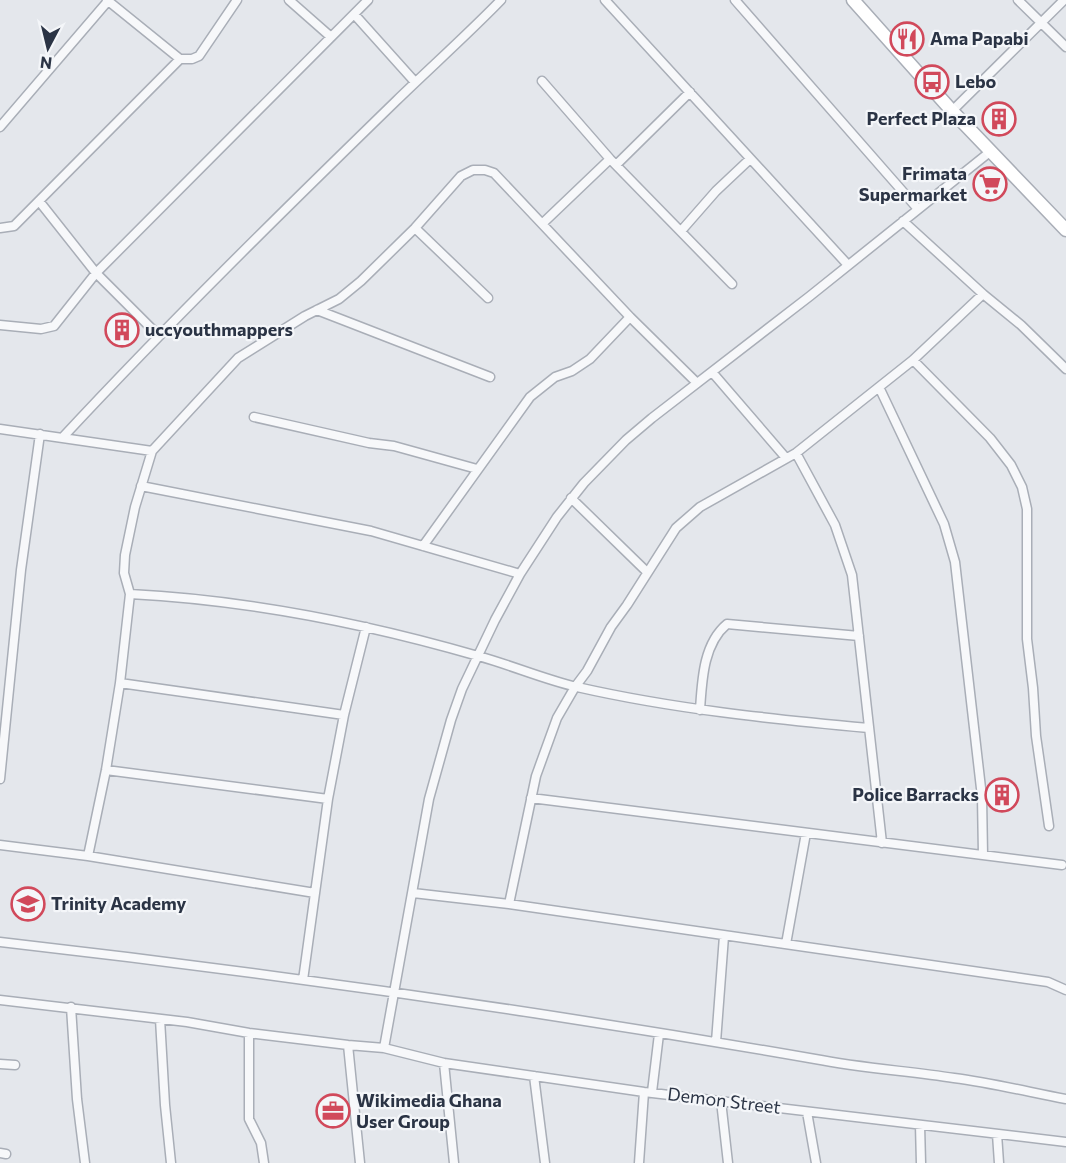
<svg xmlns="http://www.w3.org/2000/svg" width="1066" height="1163" viewBox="0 0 1066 1163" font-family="Commissioner,sans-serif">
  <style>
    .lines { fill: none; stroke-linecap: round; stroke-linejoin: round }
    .street-casing { stroke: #a9aeb7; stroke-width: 11 }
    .secondary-casing { stroke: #a9aeb7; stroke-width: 15 }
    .street { stroke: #f7f8fa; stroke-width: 8 }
    .secondary { stroke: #fff; stroke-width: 12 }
    .labels { text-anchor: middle; stroke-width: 4.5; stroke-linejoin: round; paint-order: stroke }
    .poi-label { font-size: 18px; font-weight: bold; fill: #2b3445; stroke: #f4f6f9; text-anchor: start }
    .street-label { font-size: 18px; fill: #2b3445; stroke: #f4f6f9 }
  </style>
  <rect width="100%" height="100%" fill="#e4e7ec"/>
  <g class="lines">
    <defs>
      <path id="street" d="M107,0L180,59
        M289,0L331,37
        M605,0L848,265
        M735,0L918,209
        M1018,0L1066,47
        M354,14L415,82
        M542,81L610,159L732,284
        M952,111L1064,0
        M0,127L108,1
        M616,165L690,92
        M39,201L96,273L158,335
        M903,221L983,294
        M543,223L610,159
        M0,228L14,226L180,59H192L199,56L237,0
        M415,228L488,298
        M681,231L716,191L750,159
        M317,310L490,377
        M0,325L41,329L54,326L96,273L368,0
        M913,360L990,438L1011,465L1022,487L1027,509V639L1033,688L1036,736L1049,826
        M712,372L786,458
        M879,387L944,524L955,562L982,797L983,855
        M254,417L369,443L394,446L477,469
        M0,429L152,451
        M63,437C170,322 283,211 396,101C431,67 467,35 501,0
        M796,453L835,525L852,575L882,843
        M141,486L371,531L520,574
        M571,498L647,572
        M423,546L530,397L555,377L572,371L590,359L630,317
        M130,594C247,600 364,623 478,656C511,665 543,679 577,687C674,709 771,719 869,728
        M120,683L344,715
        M700,710C702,681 703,644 727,624L859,636
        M106,770L328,799
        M0,779L21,570L40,434
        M531,798L1062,865
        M0,845L88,856L315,893
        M88,856L106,770L120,683L130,594L124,573L125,555L135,507L152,451L238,358L305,316L339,299L361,281L415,228L461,176L473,170H485L494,173L630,317L697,383
        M413,893L509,904L1048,982L1066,990
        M509,904L536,776L557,718L575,687L587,671L611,627L627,605L676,528L700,507L796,453L913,360L983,294L1021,325L1066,369
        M0,942C273,973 545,1012 815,1059C861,1068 908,1071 954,1078C992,1083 1029,1092 1066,1099
        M786,944L806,833
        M303,980L328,799L344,715L366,627
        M0,1000L187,1022L249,1033L348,1045L384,1048L444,1063L644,1092L1066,1142
        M71,1007L77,1099L85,1163
        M160,1019L165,1105L171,1163
        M249,1033V1119L261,1143L264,1163
        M716,1042L724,936
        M348,1045L360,1163
        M384,1048L429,799L451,720L462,689L495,620L520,574L557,517L584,483L626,440L652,418L810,296L991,151
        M444,1063L454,1163
        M0,1064L15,1065
        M534,1076L545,1163
        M652,1092L659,1034
        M721,1101L728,1163
        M807,1112L816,1163
        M920,1125L921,1163
        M997,1134L999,1163
        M0,1153L6,1154
        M639,1163L644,1092"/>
      <path id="secondary" d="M853,0L952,111L1066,230"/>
    </defs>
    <use href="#street" class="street-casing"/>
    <use href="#secondary" class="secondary-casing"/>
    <use href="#street" class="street"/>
    <use href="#secondary" class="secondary"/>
  </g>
  <defs>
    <symbol id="restaurant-ring" viewBox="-11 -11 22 22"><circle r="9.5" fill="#f4f6f9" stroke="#d1495b" stroke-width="1.5"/><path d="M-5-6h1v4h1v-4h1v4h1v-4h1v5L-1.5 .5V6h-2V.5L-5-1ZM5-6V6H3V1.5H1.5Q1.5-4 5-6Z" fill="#d1495b"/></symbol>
    <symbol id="bus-ring" viewBox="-11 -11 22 22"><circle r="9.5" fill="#f4f6f9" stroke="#d1495b" stroke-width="1.5"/><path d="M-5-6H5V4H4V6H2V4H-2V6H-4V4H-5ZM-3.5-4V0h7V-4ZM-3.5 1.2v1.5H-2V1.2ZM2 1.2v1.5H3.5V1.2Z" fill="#d1495b"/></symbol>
    <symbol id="building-ring" viewBox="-11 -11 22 22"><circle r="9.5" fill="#f4f6f9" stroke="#d1495b" stroke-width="1.5"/><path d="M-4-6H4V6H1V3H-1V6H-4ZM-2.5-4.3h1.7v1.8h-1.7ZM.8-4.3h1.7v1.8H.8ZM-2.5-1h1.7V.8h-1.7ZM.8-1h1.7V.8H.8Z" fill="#d1495b"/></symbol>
    <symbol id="supermarket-ring" viewBox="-11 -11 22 22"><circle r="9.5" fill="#f4f6f9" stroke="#d1495b" stroke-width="1.5"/><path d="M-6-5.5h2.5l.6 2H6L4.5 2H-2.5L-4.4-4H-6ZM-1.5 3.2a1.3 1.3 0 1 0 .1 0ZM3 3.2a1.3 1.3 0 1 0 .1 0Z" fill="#d1495b"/></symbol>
    <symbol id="school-ring" viewBox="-11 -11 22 22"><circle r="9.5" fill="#f4f6f9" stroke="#d1495b" stroke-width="1.5"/><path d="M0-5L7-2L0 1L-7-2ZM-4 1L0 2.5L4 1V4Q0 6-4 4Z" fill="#d1495b"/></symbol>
    <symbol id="office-ring" viewBox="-11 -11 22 22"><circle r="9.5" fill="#f4f6f9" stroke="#d1495b" stroke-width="1.5"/><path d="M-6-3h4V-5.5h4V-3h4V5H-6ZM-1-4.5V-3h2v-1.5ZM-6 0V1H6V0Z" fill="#d1495b"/></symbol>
  </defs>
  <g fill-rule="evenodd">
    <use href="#restaurant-ring" x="888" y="20" width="38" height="38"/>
    <use href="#bus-ring" x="913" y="63" width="38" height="38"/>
    <use href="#building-ring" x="980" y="100" width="38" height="38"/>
    <use href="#supermarket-ring" x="971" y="165" width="38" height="38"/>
    <use href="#building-ring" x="103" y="311" width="38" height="38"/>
    <use href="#building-ring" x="983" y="776" width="38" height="38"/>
    <use href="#school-ring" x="9" y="885" width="38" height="38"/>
    <use href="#office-ring" x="314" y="1092" width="38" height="38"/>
  </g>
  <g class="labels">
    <g class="poi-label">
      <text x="930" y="45">Ama Papabi</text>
      <text x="955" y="88">Lebo</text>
      <text x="976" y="125" text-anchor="end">Perfect Plaza</text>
      <text x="967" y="180" text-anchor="end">Frimata<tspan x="967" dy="21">Supermarket</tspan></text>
      <text x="145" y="336">uccyouthmappers</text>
      <text x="979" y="801" text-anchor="end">Police Barracks</text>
      <text x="51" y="910">Trinity Academy</text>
      <text x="356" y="1107">Wikimedia Ghana<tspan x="356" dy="21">User Group</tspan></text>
    </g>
    <g class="street-label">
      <text transform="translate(724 1101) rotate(7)" y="6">Demon Street</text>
    </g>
  </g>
  <g transform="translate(48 48) rotate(187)" stroke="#f4f6f9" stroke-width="4.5" paint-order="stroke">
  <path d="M0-4.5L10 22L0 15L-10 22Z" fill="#2b3445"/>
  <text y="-9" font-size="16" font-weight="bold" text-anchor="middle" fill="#2b3445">N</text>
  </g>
</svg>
